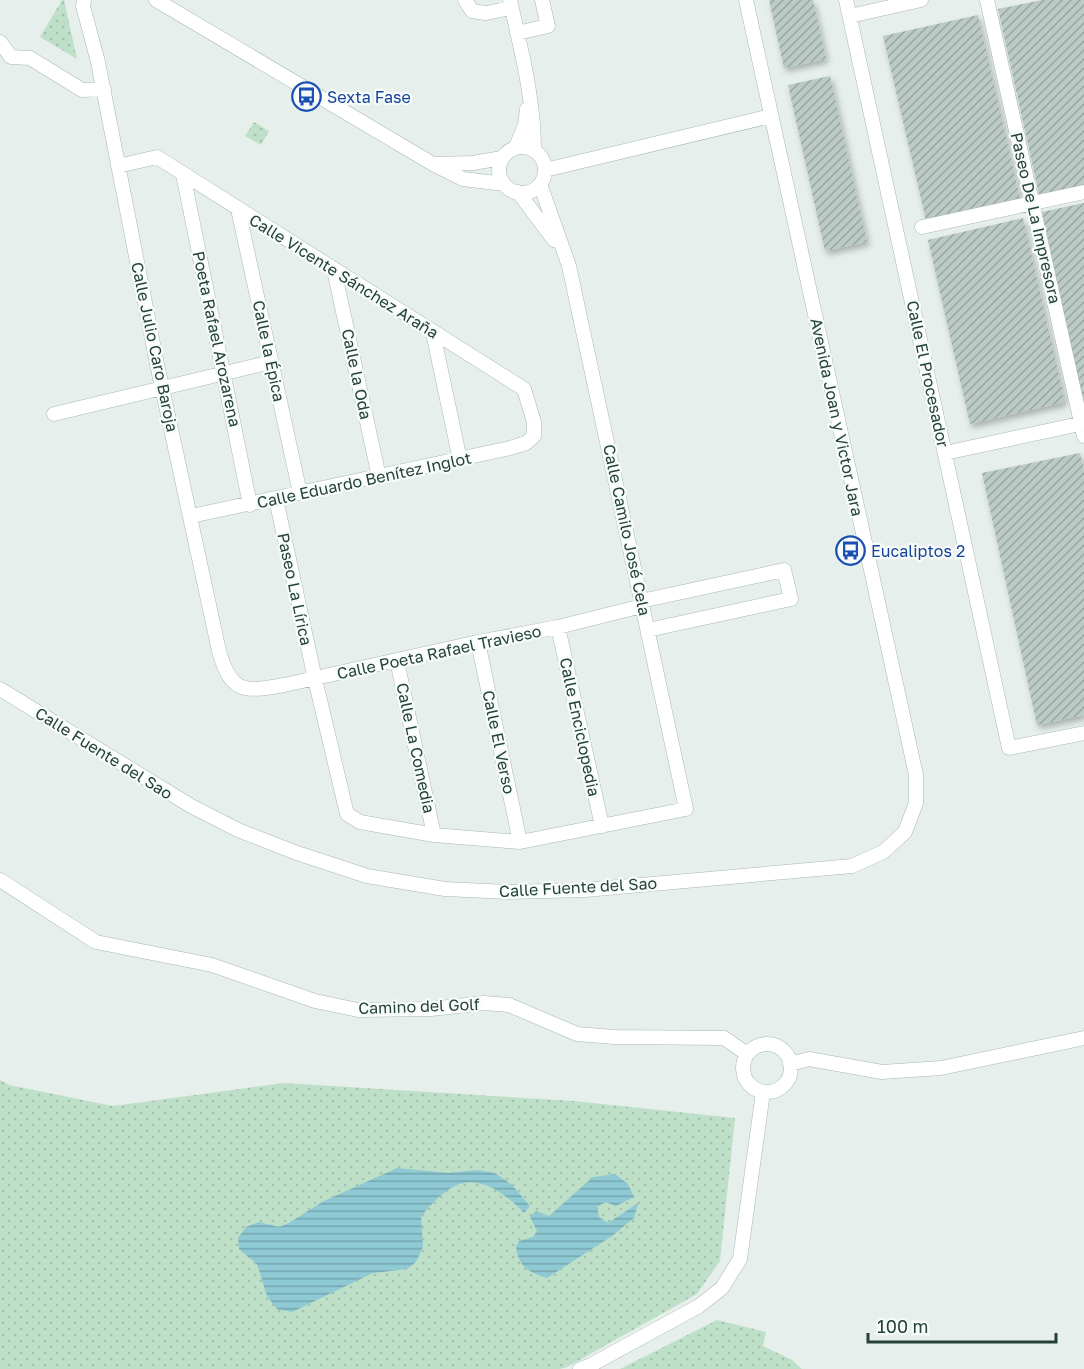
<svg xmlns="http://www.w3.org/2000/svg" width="1084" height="1369" viewBox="0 0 1084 1369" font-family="'Golos Text',sans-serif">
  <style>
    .green { fill: url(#green-dots) }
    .water { fill: url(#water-rules) }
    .building { fill: url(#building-hatch); filter: url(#shadow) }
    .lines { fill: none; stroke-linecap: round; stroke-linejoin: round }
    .minor-casing { stroke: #a8b8b2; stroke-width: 15 }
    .minor { stroke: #fff; stroke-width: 14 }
    .labels { text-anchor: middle; stroke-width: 4.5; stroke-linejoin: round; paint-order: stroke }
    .transit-label { font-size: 16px; fill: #164399; stroke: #f7fbf9; text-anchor: start }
    .street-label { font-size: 16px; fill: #24423a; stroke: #f7fbf9 }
  </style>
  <defs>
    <pattern id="green-dots" width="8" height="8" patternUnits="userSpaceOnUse" patternTransform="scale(1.5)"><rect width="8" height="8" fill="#bfe0c8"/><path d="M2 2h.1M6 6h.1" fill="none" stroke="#a4c1ad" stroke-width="1.8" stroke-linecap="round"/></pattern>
    <pattern id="water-rules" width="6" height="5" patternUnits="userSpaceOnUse" patternTransform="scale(1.5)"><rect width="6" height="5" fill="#8ec9d4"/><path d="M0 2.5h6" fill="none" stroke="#74a5ad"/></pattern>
    <pattern id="building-hatch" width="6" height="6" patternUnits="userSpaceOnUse" patternTransform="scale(1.5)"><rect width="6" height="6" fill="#bbcac4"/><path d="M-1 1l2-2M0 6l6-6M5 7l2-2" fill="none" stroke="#98a6a0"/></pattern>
    <filter id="shadow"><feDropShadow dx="2.5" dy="4" stdDeviation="3" flood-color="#0004"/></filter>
  </defs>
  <rect width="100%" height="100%" fill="#e6efeb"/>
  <path class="green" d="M62,0H64L77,59L40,37Z
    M254,122L269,131L261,145L245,136Z
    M0,1080L9,1085L113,1106L284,1083L574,1101L735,1118L720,1261L697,1294L567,1367L560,1369H0Z
    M717,1320L766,1332L763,1346L792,1360L802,1369H620Z"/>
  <path class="water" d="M397,1168L449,1173L477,1170L495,1173L512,1185L530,1206L524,1213C507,1195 478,1172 453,1187C440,1194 431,1205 421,1216L423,1247L416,1262L407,1269L373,1273L292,1312L277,1309L267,1296L257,1264L239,1249L238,1238L246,1227L259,1222L279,1227L289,1223L322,1202Z
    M615,1174L628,1184L634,1197L616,1206L605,1202L597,1207L599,1217L608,1223L638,1203L634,1218L612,1236L547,1278C528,1272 519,1267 516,1247L519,1241L533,1237L537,1231L530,1217L536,1211L549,1216L593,1177Z"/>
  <path class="building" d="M769,0H813L826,59L784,68Z
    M1042,0H1084V185L1039,194L998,9Z
    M978,15L1020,199L926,220L883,36Z
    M830,76L867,242L825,251L788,85Z
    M1084,203V400H1083L1042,212Z
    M1023,218L1065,402L970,424L928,240Z
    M1080,453L1084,470V715L1037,725L982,473Z"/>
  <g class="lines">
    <defs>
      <path id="minor" d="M84,0L83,6L98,62L157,364L219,651C231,694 245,692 284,685L478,642L558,627L642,606
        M156,0L433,164L463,179L504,184
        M465,0L472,11L486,13L511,8
        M510,0C521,50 534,98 534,150
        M846,0L1009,748L1084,733
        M987,0L1084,436
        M850,16L921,0
        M517,33L548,26L542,0
        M0,42L11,57L30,58L82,90L104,89
        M516,147L525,125L527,109
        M499 170a23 23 0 1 1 46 0a23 23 0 1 1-46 0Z
        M435,164L473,163L502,158
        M118,166L157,157L524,389L534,422V436L526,443L510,448L191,516
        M545,170L771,116
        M183,174L250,505
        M518,192L554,240
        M238,209L300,493
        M922,227L1084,192
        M334,270L379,477
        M433,333L460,460
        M54,414L271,362
        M945,453L1084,423
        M276,499L315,679L347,814L360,822L434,835L520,842L686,809L569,266L540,184
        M641,601L784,570L791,599L648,630
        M558,627L602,826
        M478,642L520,842
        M397,661L434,835
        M0,689L191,806L238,830L297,853L367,876L445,889L508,892L585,890L852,866L883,852L905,832L916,803V775L746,0
        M0,880L96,942L212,965L315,1001L358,1010L431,1009L484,1003L509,1005L577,1034L614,1037L724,1038L747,1054
        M743 1068a24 24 0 1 1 48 0a24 24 0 1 1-48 0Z
        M790,1064L809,1059L882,1072L941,1068L1084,1038
        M580,1369L591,1365L699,1306L722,1288L740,1259L763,1092"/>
    </defs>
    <use href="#minor" class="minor-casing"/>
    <use href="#minor" class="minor"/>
  </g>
  <defs>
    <symbol id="bus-ring" viewBox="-11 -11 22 22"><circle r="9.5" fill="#f7fbf9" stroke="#1a4fb4" stroke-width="1.5"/><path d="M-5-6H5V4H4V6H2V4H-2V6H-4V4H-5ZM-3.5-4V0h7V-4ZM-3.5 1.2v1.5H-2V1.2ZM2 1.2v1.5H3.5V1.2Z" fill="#1a4fb4"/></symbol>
  </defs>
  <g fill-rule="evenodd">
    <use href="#bus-ring" x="290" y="80" width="33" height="33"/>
    <use href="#bus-ring" x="834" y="534" width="33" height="33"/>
  </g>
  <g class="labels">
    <g class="transit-label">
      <text x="327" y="103">Sexta Fase</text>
      <text x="871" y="557">Eucaliptos 2</text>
    </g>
    <g class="street-label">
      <text transform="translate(1036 218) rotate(77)" y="6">Paseo De La Impresora</text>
      <text transform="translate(344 276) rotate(32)" y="6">Calle Vicente Sánchez Araña</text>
      <text transform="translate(217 339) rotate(78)" y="6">Poeta Rafael Arozarena</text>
      <text transform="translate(155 347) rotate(78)" y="6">Calle Julio Caro Baroja</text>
      <text transform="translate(269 351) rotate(78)" y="6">Calle la Épica</text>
      <text transform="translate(357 374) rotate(78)" y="6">Calle la Oda</text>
      <text transform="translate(928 374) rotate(78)" y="6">Calle El Procesador</text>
      <text transform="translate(837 417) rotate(78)" y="6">Avenida Joan y Victor Jara</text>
      <text transform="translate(364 480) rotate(-12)" y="6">Calle Eduardo Benítez Inglot</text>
      <text transform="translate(627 530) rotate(78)" y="6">Calle Camilo José Cela</text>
      <text transform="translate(295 589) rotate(78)" y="6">Paseo La Lírica</text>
      <text transform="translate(439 652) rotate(-12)" y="6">Calle Poeta Rafael Travieso</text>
      <text transform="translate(580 727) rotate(78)" y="6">Calle Enciclopedia</text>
      <text transform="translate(499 742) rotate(78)" y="6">Calle El Verso</text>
      <text transform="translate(416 748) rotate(78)" y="6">Calle La Comedia</text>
      <text transform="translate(104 753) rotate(32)" y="6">Calle Fuente del Sao</text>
      <text transform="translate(578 887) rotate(-3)" y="6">Calle Fuente del Sao</text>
      <text transform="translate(419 1006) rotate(-2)" y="6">Camino del Golf</text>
    </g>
  </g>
  <path d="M868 1333v9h188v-9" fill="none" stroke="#24423a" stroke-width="3"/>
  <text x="877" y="1333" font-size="18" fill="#24423a" stroke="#f7fbf9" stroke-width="4.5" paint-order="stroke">100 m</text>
</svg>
